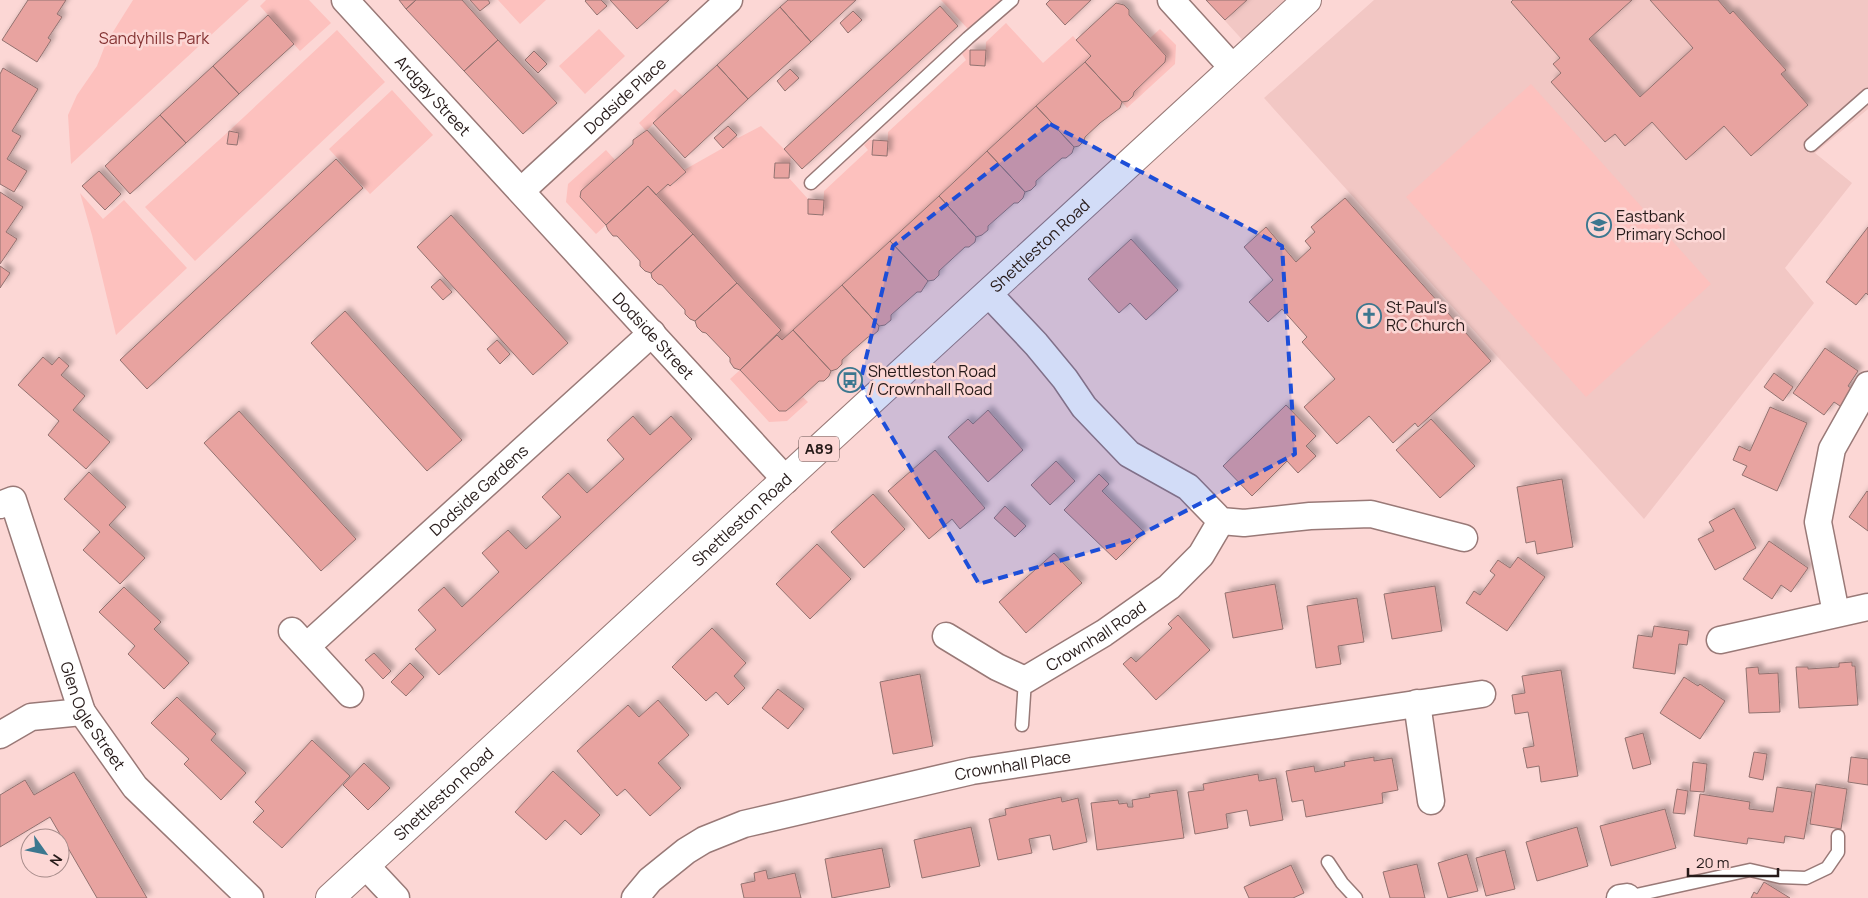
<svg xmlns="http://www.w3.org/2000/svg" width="1868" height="898" viewBox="0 0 1868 898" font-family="Manrope,sans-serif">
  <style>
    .built { fill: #f2c7c4 }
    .green { fill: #fdc1be }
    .building { fill: #e8a3a0; stroke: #927270; filter: url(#shadow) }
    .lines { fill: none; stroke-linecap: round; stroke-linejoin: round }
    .lane-casing { stroke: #997977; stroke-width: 15 }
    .street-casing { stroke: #997977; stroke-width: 29 }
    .primary-casing { stroke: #997977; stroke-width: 30 }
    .lane { stroke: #fff; stroke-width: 12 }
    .street { stroke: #fff; stroke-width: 26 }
    .primary { stroke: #fff; stroke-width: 28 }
    .marked { fill: #1d4ed8; fill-opacity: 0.2; stroke: #1d4ed8; stroke-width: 4; stroke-dasharray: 10 6; stroke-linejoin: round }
    .labels { text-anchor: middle; stroke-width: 5; stroke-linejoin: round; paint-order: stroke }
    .shield { fill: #fcd7d5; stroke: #665351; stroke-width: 1 }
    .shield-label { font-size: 15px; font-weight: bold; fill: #261a19 }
    .park-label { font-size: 16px; fill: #843333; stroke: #fcd7d5 }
    .street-label { font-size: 16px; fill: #261a19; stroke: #fcd7d5 }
    .poi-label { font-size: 16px; fill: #261a19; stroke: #fcd7d5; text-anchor: start }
  </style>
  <defs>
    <filter id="shadow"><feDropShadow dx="4.5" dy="-4.5" stdDeviation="2.5" flood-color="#0004"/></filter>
  </defs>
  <rect width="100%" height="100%" fill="#fcd7d5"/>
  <path class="built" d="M1206,0H1299L1248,46Z
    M1374,0H1868V109L1815,153L1852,183L1785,268L1814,303L1644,519L1264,98Z"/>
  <path class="green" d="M133,0H249L71,164L68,115L77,95L97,66L106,43Z
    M266,0H309L331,23L300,51L260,6Z
    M498,0H546L520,24Z
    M941,0H1001L968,29Z
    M1006,23L1043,63L1073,36L1091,56L782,340L777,335L781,330L656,195L668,184L671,186L686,172L684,170L723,148L736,136L738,138L761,126L791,156L790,163H775L774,178H789L808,199V214L823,215L824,191L868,150L864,145L869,140H873L872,155L887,156L888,132L966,60L962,54L967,49L970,50V65L985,66L986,42Z
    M599,29L625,56L585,94L559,66Z
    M1160,29L1176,45L1175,64L1127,108L1122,102L1128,101L1133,96L1134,92L1165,62V56L1150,38Z
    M337,30L385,82L195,261L145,207L229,131Z
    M1531,84L1711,284L1586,397L1406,197Z
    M675,89L683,96L646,131L639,123Z
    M392,90L433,135L370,194L329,149Z
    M606,150L615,160L581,191L580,197L606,225L596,234L566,202L568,184Z
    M80,193L103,219L124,200L187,268L116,335L92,235Z
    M740,370L779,411H786L803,397L808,402L787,421L769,422L730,379Z"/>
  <path class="building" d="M28,0H66L57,14L62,17L48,38L51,40L37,62L2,40Z
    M399,0H416L406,9Z
    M416,0H462L498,40L464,71L406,9Z
    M470,0H488L490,3L480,11Z
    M586,0H601L607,6L597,15L585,1Z
    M610,0H669L637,29Z
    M788,0H856L811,42L780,7Z
    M1050,0H1091L1065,25L1046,4Z
    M1206,0H1247L1225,20Z
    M1513,0H1632L1589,39L1640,97L1693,48L1650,0H1718L1730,14L1733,11L1786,70L1781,74L1808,105L1751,156L1724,126L1686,160L1652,122L1625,146L1615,134L1605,142L1551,82L1561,73L1553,64L1560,58L1511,2Z
    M1116,3L1124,5L1129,10V15L1166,56L1165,62L1134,92L1133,96L1128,101L1122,102L1085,62L1091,56L1076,40Z
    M940,6L958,26L802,169L784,149Z
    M780,7L811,42L748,99L717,65Z
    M853,11L862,20L848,33L840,23Z
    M268,15L294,44L239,94L213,66Z
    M498,40L557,103L523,134L464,71Z
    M970,50H986L985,66L970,65Z
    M534,51L547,64L538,73L525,60Z
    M1085,62L1122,102L1120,108L1100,123L1085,137L1084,141L1079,146L1074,147L1036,106Z
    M717,65L748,99L685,158L653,123Z
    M213,66L239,94L186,143L160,115Z
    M3,68L38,89L12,131L21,136L7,159L27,171L14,192L0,184V74Z
    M790,69L799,78L785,91L777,81Z
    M1036,106L1074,147L1072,153L1066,158H1062L1036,181V185L1031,190L1025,192L987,151Z
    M160,115L186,143L130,194L105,166Z
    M728,126L737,135L723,148L714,138Z
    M647,130L686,172L670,186L668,184L656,195L648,186L606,225L580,197L581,191L633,144V140Z
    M229,131L239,133L237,145L227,144Z
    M873,140L888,141L887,156L872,155Z
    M987,151L1025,192L1023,198L1018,203H1014L988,226V230L982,235L976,237L939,196Z
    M336,159L363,188L147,389L120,360Z
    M775,163H790L789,178H774Z
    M99,171L121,194L105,210L82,186Z
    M648,186L693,234L651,273L645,271L640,266V261L617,236H613L608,230L606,225Z
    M0,192L23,207L6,232L17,239L0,264Z
    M939,196L976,237L975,242L969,247H965L939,271V275L934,280L928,281L890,241Z
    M1345,198L1491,361L1418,427L1415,423L1393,443L1369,416L1337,444L1304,407L1335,379L1302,342L1307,337L1282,309L1268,322L1249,302L1273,280L1244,247L1266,227L1296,262L1311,248L1305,241L1315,232L1311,227Z
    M808,199L824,200L823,215L808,214Z
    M451,215L568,343L533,375L417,247Z
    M1868,227V295L1866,293L1856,305L1826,282Z
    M693,234L737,283L695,321L690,319L685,314V310L671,295L662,285L658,284L652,278L651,273Z
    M1131,239L1178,290L1146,320L1130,303L1119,313L1088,279Z
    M890,241L928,281L921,292H917L891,315V320L885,325L879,326L842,285Z
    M0,266L10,273L0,288Z
    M440,279L452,292L443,300L431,287Z
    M737,283L781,330L740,370L734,368L730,362V358L706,333L702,332L697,327L695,321Z
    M842,285L879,326L878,331L872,336L868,337L842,360V364L837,369L831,371L793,330Z
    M345,311L462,440L427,471L311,343Z
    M793,330L831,371L829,376L824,381H819L792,406L786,411H779L740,370L777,335L782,340Z
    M497,340L510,354L500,364L487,349Z
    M1825,348L1858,371L1848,386L1855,391L1843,408L1834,402L1824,415L1793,393Z
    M43,357L52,365L59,357L69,366L61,375L85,396L73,410L110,442L86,469L48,435L59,421L18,385Z
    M1774,373L1793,387L1783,401L1764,387Z
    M1286,405L1316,436L1306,446L1316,456L1298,473L1287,461L1252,496L1223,466Z
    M1770,407L1807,423L1777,491L1742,475L1747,466L1733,460L1739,446L1750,451Z
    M988,410L1023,450L988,482L948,437L968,419L973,424Z
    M239,411L356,539L321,571L204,443Z
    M633,416L650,435L671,416L692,439L439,675L415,649L436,630L418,610L444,587L462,607L499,572L482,553L508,530L526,549L561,517L542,497L568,473L587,493L624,459L607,440Z
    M1431,419L1475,466L1440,498L1396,450Z
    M935,450L985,508L960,529L952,519L929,539L888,491Z
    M1056,461L1075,481L1050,505L1031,485Z
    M89,472L126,507L109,525L145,558L120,584L83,550L100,532L64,499Z
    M1099,474L1109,484L1102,491L1144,532L1116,560L1064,510Z
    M1562,479L1573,547L1537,554L1535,541L1526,543L1517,487Z
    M1867,491L1868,492V531L1849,517Z
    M873,494L905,529L864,568L831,532Z
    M1005,506L1026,526L1015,537L994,518Z
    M1734,508L1756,548L1715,570L1698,539L1714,531L1709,522Z
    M1769,541L1808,568L1791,592L1781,585L1772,599L1743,579Z
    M817,544L851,579L810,619L776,584Z
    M1054,553L1082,583L1026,633L999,602Z
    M1518,557L1545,577L1507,631L1466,603L1474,591L1480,595L1495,575L1490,571L1498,560L1510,568Z
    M1275,584L1283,629L1233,638L1225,593Z
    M1435,586L1442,631L1392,639L1384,594Z
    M124,587L161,622L154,629L189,663L164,689L128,654L135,646L99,612Z
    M1357,598L1364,642L1338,646L1341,664L1316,668L1307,606Z
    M1178,615L1210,650L1156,700L1123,664L1131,657L1136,662L1172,628L1168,624Z
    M1654,626L1689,631L1687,645L1679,644L1675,674L1633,668L1638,635L1652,637Z
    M712,628L746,663L734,676L745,688L728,705L716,692L706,701L672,667Z
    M374,653L391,671L383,679L365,660Z
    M1852,662V666H1855L1858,705L1799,708L1796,667H1808V669L1839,667V663Z
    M410,663L424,677L406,696L391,682Z
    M1758,667L1759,674L1778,673L1780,712L1749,713L1746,668Z
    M1561,670L1578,776L1541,782L1539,766L1527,768L1523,748L1534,746L1528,712L1515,714L1512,695L1525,693L1522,676Z
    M920,674L933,746L893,754L880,682Z
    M1684,677L1698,686L1700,684L1725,701L1700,739L1660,713Z
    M778,689L804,709L788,729L762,708Z
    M177,697L216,734L211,740L246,773L221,800L184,764L189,759L151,723Z
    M658,700L689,735L658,763L681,788L650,816L625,789L617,796L577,751L628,705L639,717Z
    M1643,733L1651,764L1633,769L1625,738Z
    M312,740L350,776L282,848L253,822L264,811L255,802Z
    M1754,752L1767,754L1763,780L1749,777Z
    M1374,757V761L1392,758L1398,790L1382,793L1383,803L1306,817L1303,800L1292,802L1286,771L1314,766L1315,772L1345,766L1344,762Z
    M1851,757L1868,759V785L1848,782Z
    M1693,762L1707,764L1704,792L1690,791Z
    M364,763L390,788L368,810L343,785Z
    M553,771L600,815L581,835L565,820L546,840L515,812Z
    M74,772L147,898H97L50,817L0,847V795L25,780L34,795Z
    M1258,774L1259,781L1276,778L1283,820L1250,826L1247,810L1226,814L1228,828L1195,834L1188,792L1204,790L1203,784Z
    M1816,784L1847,789L1841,829L1810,824Z
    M1777,787L1812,792L1804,839L1785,836L1784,843L1748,838L1747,844L1694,836L1700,794L1750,802L1749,809L1773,812Z
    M1677,789L1688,791L1685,814L1673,813Z
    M1177,790L1184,838L1097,850L1091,803L1118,800L1119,804L1127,803L1128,807H1133L1132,800L1150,797L1149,794Z
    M1061,797L1062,802L1078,798L1087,842L1053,850L1050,835L1029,839L1032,853L998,860L989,819L1006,815L1005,809Z
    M1665,809L1676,848L1611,866L1600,826Z
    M971,827L980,866L922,878L914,840Z
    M1577,827L1588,866L1537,881L1526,842Z
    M882,848L890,887L832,898L825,859Z
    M1505,850L1515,889L1486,896L1476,858Z
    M1467,854L1478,891L1448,898L1438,863Z
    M1417,864L1425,898H1390L1383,872Z
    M1291,865L1304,893L1293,898H1249L1244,887Z
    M766,870L768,879L795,873L801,898H744L741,884L755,881L754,873Z
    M1764,882L1790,898H1751L1754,892L1757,894Z"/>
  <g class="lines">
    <defs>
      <path id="lane" d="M1811,145L1868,95
        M811,183L968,38L1012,0
        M1022,725L1025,680
        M1328,862L1342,883L1356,898
        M1627,898V897L1750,870L1780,877L1806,878L1827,868L1838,852V836"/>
      <g id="street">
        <path id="s1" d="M345,0L786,480"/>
        <path d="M1171,0L1232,67"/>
        <path id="s2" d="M521,191L729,0"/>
        <path d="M988,293L1036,344L1065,379L1084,407L1129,454L1188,487L1221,521L1244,523L1310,516L1371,514L1464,538"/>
        <path id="s3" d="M0,505L13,500L82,712L135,787L250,898"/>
        <path d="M1836,613L1818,522L1832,449L1868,385"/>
        <path d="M292,631L350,694"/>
        <path id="s4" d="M946,636L997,667L1025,680L1104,633L1169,587L1201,555L1221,521"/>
        <path d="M1720,640L1868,607"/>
        <path id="s5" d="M307,646L652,333"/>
        <path d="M1417,703L1431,801"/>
        <path d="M0,735L31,717L82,712"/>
        <path d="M365,865L396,898"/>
        <path id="s6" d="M635,898L650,880L686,851L704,840L744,824L972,771L1482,694"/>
        <path d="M1620,898L1627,897"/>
      </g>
      <g id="primary">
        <path id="s7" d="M330,898L1307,0"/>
      </g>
    </defs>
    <use href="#lane" class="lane-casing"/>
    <use href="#street" class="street-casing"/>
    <use href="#primary" class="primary-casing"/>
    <use href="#lane" class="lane"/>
    <use href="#street" class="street"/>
    <use href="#primary" class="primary"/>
  </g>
  <path class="marked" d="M1050,124L1282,246L1295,454L1128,541L979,584L860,383L893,246Z"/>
  <defs>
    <symbol id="school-ring" viewBox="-11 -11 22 22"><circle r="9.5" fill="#fcd7d5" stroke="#3c778f" stroke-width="1.5"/><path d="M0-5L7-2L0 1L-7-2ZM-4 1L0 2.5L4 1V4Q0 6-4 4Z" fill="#3c778f"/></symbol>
    <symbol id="church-ring" viewBox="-11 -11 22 22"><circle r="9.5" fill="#fcd7d5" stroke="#3c778f" stroke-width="1.5"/><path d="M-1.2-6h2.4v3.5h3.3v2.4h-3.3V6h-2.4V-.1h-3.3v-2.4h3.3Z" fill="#3c778f"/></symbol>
    <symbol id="bus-ring" viewBox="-11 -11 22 22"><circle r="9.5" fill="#fcd7d5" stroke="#3c778f" stroke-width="1.5"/><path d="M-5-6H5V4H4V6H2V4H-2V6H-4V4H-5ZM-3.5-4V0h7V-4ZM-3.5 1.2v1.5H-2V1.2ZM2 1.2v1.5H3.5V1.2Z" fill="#3c778f"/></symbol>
  </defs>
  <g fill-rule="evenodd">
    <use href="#school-ring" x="1585" y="211" width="28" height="28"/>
    <use href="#church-ring" x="1355" y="302" width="28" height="28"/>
    <use href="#bus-ring" x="836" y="366" width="28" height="28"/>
  </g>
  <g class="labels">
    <rect class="shield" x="799" y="436.5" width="40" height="25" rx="4"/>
    <g class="shield-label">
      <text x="819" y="454">A89</text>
    </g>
    <g class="park-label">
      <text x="154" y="44">Sandyhills Park</text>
    </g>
    <g class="street-label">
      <text dy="6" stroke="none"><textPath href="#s2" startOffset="141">Dodside Place</textPath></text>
      <text dy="6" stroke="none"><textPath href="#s1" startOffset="130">Ardgay Street</textPath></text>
      <text dy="6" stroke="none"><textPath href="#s7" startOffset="964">Shettleston Road</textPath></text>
      <text dy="6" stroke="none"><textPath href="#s1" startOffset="456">Dodside Street</textPath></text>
      <text dy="6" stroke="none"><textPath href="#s5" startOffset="232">Dodside Gardens</textPath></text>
      <text dy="6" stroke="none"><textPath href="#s7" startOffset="559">Shettleston Road</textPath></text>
      <text dy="6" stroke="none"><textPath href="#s4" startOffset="174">Crownhall Road</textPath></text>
      <text dy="6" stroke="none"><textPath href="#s3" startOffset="245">Glen Ogle Street</textPath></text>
      <text dy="6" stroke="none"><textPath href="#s6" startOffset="409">Crownhall Place</textPath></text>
      <text dy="6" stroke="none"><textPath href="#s7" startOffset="154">Shettleston Road</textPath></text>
    </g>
    <g class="poi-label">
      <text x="1616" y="222">Eastbank<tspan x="1616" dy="18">Primary School</tspan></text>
      <text x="1386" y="313">St Paul's<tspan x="1386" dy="18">RC Church</tspan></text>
      <text x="868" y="377">Shettleston Road<tspan x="868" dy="18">/ Crownhall Road</tspan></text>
    </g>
  </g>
  <g transform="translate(45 853) rotate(123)"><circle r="24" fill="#fcd7d5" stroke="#a68b8a"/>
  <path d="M0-4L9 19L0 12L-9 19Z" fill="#3c778f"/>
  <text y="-8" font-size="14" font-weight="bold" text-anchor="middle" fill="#261a19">N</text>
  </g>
  <path d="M1688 868v8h90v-8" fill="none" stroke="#261a19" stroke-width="2.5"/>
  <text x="1696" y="868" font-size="15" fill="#261a19" stroke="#fcd7d5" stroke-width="4" paint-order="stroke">20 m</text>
</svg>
